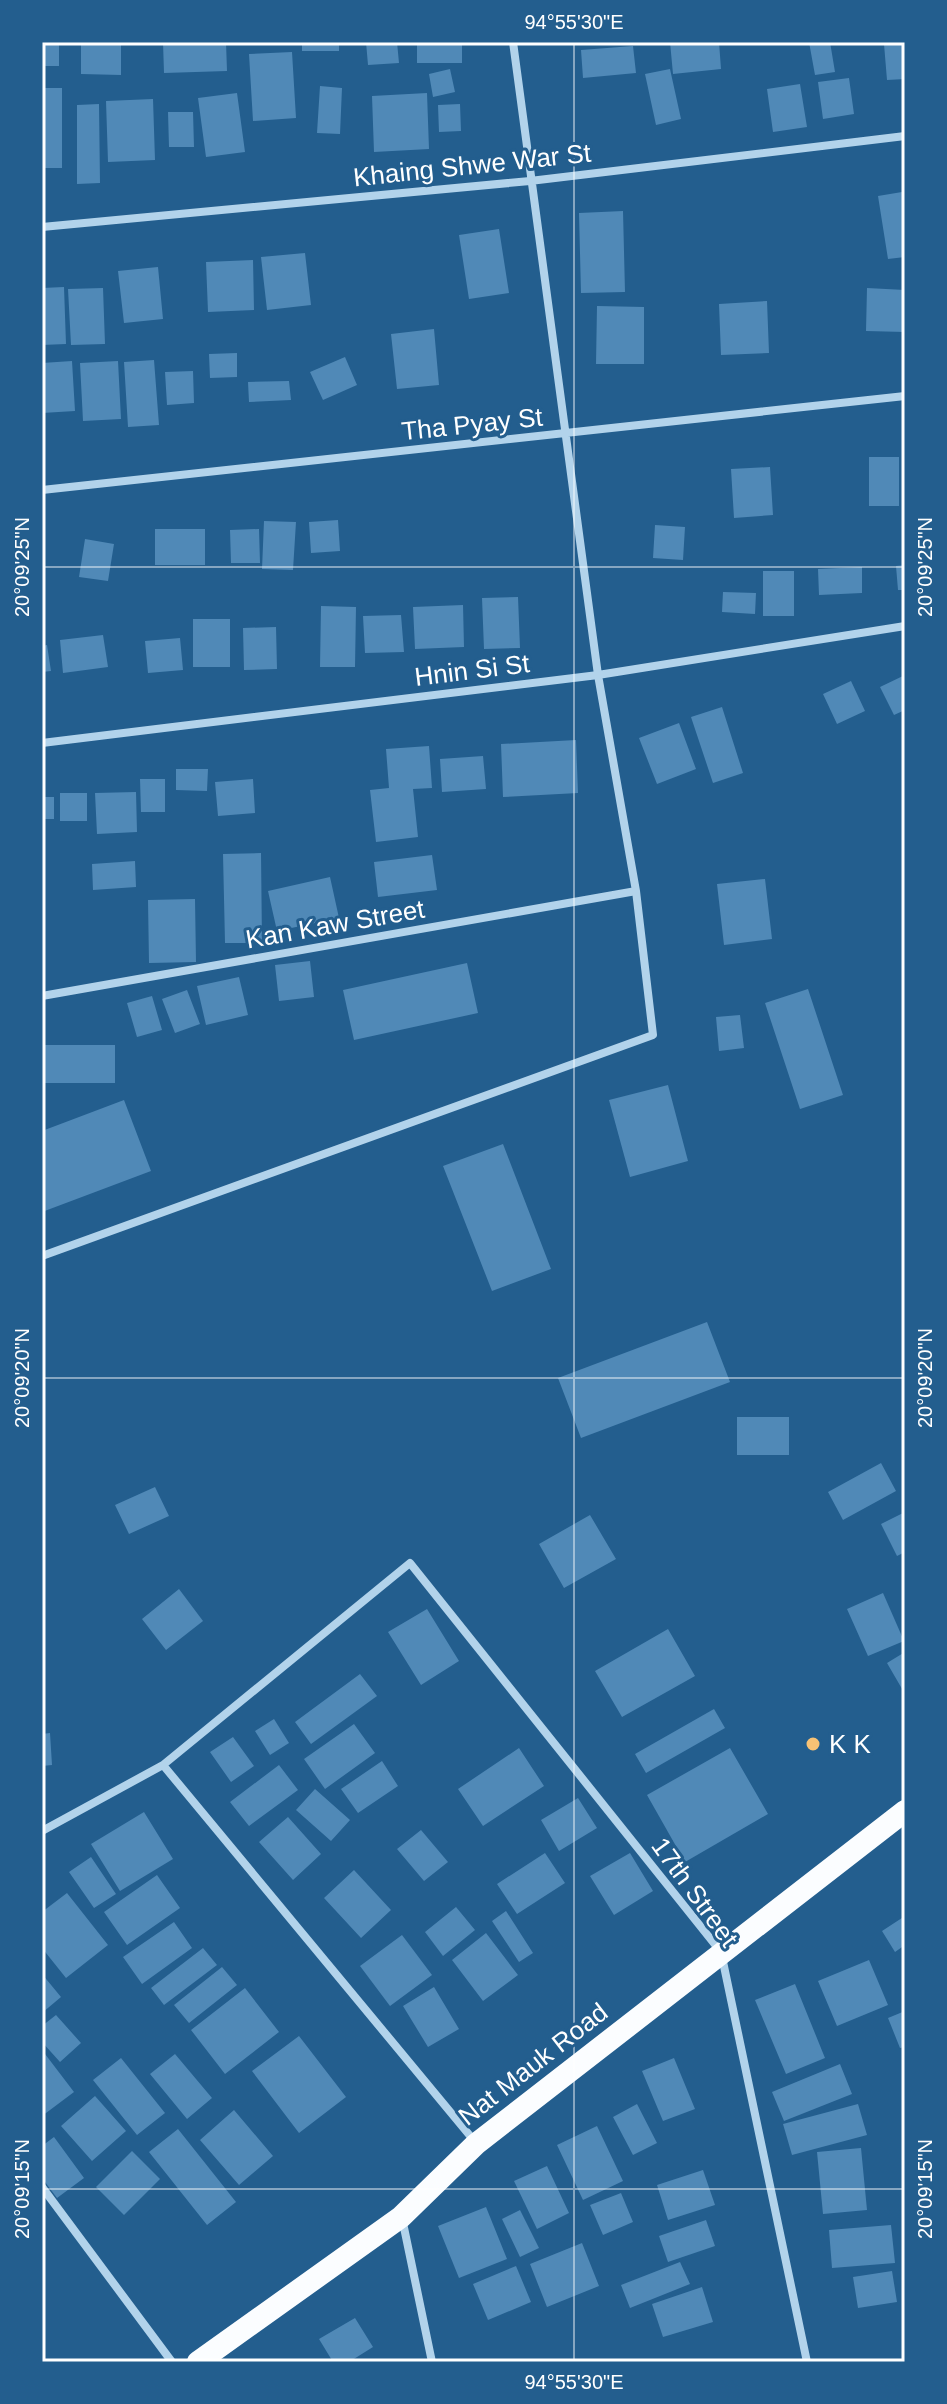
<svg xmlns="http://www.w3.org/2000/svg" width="947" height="2404" viewBox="0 0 947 2404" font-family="Helvetica,sans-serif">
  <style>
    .building { fill: #5089b7 }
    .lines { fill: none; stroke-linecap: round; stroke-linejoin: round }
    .minor { stroke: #b2d3eb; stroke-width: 8 }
    .trunk { stroke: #fbfdff; stroke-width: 22 }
    .ticks { fill: none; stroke: #fff; stroke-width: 2; stroke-opacity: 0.45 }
    .poi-dot { fill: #f7c275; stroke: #235e8e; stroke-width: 3 }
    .labels { text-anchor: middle; stroke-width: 6; stroke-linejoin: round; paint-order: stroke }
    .street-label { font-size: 26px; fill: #fff; stroke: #235e8e }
    .poi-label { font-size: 26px; fill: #fff; stroke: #235e8e; text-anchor: start }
    .neatline { fill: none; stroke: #fff; stroke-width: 3 }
    .ticks-label { font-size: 20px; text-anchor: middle; fill: #fff }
  </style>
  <rect width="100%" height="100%" fill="#235e8e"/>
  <path class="building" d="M42,42H59V66H42Z
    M81,42H121V75L81,74Z
    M163,42H226L227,71L164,73Z
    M302,42H339V51H302Z
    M366,42H397L399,63L368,65Z
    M417,42H462V63H417Z
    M670,42H719L721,69L673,74Z
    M809,42H830L835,72L815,75Z
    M905,42V79L887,80L884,44Z
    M633,46L636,73L583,78L581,50Z
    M292,52L296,118L253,121L249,54Z
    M450,69L455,92L433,97L429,74Z
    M670,69L681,119L656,125L645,74Z
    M849,78L854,114L823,119L818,82Z
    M800,84L807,127L773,132L767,89Z
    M320,86L342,88L340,134L317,133Z
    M42,88H62V168H42Z
    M237,93L245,152L206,157L198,98Z
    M427,93L429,149L374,152L372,96Z
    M153,99L155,160L108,162L106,101Z
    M99,104L100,183L77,184V105Z
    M460,104L461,131L439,132L438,105Z
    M168,112H193L194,147H169Z
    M902,192L905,257L888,259L878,196Z
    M623,211L625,292L581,293L579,213Z
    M499,229L509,293L469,299L459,235Z
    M305,253L311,305L267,310L261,257Z
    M253,260L254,310L208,312L206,262Z
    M158,267L163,319L124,323L118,271Z
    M64,287L66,344L42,345V288Z
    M103,288L105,344L71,345L68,289Z
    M867,288L905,290V332L866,331Z
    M767,301L769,353L721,355L719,304Z
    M597,306L644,307V364H596Z
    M434,329L439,385L397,389L391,334Z
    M237,353V377L210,378L209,354Z
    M345,357L357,385L323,400L310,372Z
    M154,360L159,425L128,427L124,362Z
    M72,361L75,411L42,413V363Z
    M118,361L121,419L83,421L80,363Z
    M193,371L194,403L167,405L165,372Z
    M289,381L291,400L249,402L248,382Z
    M869,457H899V506H869Z
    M770,467L773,515L734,518L731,469Z
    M338,520L340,551L311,553L309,522Z
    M264,521L296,522L293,570L262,569Z
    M655,525L685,527L683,560L653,558Z
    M155,529H205V565H155Z
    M259,529L260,563H231L230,530Z
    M85,539L114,544L108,581L79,577Z
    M905,565V590H898L896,566Z
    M862,567V593L819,595L818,569Z
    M763,571H794V616H763Z
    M723,592L756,593L755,614L722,612Z
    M518,597L520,648L484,649L482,598Z
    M463,605L464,647L415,649L413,607Z
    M321,606L356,607L355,667H320Z
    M401,615L404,652L365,653L363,616Z
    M193,619H230V667H193Z
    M276,627L277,669L244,670L243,628Z
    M103,635L108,667L63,673L60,640Z
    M180,638L183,670L148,673L145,641Z
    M47,645L51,671L42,672V646Z
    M905,675V710L894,715L880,687Z
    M851,681L865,711L837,724L823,694Z
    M722,707L743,773L713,783L691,717Z
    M679,723L696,769L657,784L639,738Z
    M576,740L578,793L503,797L501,744Z
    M429,746L432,788L413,789L418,837L376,842L370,790L389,788L386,749Z
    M483,756L486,789L442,792L440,759Z
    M176,769H208L207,791L176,790Z
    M140,779H165V812H141Z
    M253,779L255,813L218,816L215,782Z
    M136,792L137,832L97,834L95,793Z
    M60,793H87V821H60Z
    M42,797H54V819H42Z
    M261,853L262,943H225L223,854Z
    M432,855L437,890L378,897L374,862Z
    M135,861L136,887L93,890L92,864Z
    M330,877L339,918L277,931L268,891Z
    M765,879L772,939L724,945L717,884Z
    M195,899L196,962L149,963L148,900Z
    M310,961L314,997L279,1001L275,965Z
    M467,963L478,1013L354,1040L343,990Z
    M239,977L248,1015L206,1025L197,986Z
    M808,989L843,1095L800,1109L765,1003Z
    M187,990L200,1024L175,1033L162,999Z
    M152,996L162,1030L137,1037L127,1003Z
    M740,1015L744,1048L719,1051L716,1017Z
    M43,1045H115V1083H43Z
    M668,1085L688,1161L630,1177L609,1100Z
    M124,1100L151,1171L42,1212V1131Z
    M503,1144L551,1269L492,1291L443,1166Z
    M707,1322L730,1382L581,1438L558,1378Z
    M737,1417H789V1455H737Z
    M881,1463L896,1491L843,1520L828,1492Z
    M155,1487L169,1516L129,1534L115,1505Z
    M905,1512V1552L897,1556L881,1524Z
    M590,1515L616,1559L564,1588L539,1544Z
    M179,1589L203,1621L166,1650L142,1619Z
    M883,1593L904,1641L868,1656L847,1609Z
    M427,1609L459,1661L421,1685L388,1632Z
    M668,1629L695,1676L622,1717L595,1671Z
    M905,1652V1694L887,1663Z
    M360,1674L377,1696L311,1744L295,1722Z
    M714,1709L725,1728L646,1773L635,1754Z
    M274,1719L289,1743L270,1755L255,1731Z
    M354,1724L375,1753L325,1789L304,1759Z
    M50,1733L52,1765L42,1766V1734Z
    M233,1737L254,1766L231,1782L210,1752Z
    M519,1748L544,1786L483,1826L458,1789Z
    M730,1748L768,1814L685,1862L647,1795Z
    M382,1761L398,1786L358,1813L341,1789Z
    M279,1765L298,1790L249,1826L230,1802Z
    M315,1789L350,1820L331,1841L296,1810Z
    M578,1798L597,1828L559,1851L541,1820Z
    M144,1812L173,1859L120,1891L91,1844Z
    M288,1817L321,1854L293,1880L259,1842Z
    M421,1830L448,1862L424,1881L397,1849Z
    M545,1853L565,1883L517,1914L497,1884Z
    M630,1853L653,1891L614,1915L590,1876Z
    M91,1857L116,1894L94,1908L69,1872Z
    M354,1870L391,1910L361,1938L324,1898Z
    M157,1875L180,1908L127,1945L104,1912Z
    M67,1893L108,1945L66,1978L42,1948V1912Z
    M456,1907L475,1930L443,1956L425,1932Z
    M506,1911L533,1953L519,1962L492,1921Z
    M905,1916V1945L895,1952L882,1931Z
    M174,1922L192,1948L142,1984L123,1957Z
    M486,1933L518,1975L483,2001L452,1960Z
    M402,1935L432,1975L390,2006L360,1966Z
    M203,1948L217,1965L164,2005L151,1988Z
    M869,1960L888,2005L837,2026L818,1981Z
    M222,1967L237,1985L189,2023L174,2005Z
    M42,1974L61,1997L42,2013Z
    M795,1984L825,2058L786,2074L755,2000Z
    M434,1987L459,2029L428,2047L403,2006Z
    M245,1988L279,2032L225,2074L191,2030Z
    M905,2011V2047L900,2048L888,2018Z
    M56,2015L81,2043L60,2062L42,2042V2026Z
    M299,2036L346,2097L299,2133L252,2071Z
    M42,2050L74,2092L42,2116Z
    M175,2054L212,2098L187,2119L150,2074Z
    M121,2058L165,2113L137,2135L93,2080Z
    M674,2058L695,2109L663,2121L642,2071Z
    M840,2064L852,2094L784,2121L772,2092Z
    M95,2096L126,2131L92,2161L61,2126Z
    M637,2104L657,2143L633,2155L613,2117Z
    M858,2104L867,2135L792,2155L783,2124Z
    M234,2110L273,2156L239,2185L200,2140Z
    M597,2126L623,2181L583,2200L557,2145Z
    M178,2129L236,2202L207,2225L149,2152Z
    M54,2137L84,2178L57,2198L42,2178V2146Z
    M861,2148L867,2210L823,2214L817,2152Z
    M132,2151L160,2179L124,2215L96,2187Z
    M547,2166L569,2213L537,2229L514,2181Z
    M703,2170L715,2205L668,2220L657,2185Z
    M621,2193L633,2222L603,2235L590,2205Z
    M486,2207L507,2259L459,2278L438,2226Z
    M520,2210L539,2248L520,2257L502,2219Z
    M706,2220L715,2246L668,2262L659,2236Z
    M891,2225L895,2263L832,2268L829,2230Z
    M582,2243L599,2286L547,2307L530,2264Z
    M680,2262L690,2284L630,2308L621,2285Z
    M516,2266L531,2302L488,2320L473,2284Z
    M892,2271L897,2302L858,2308L853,2277Z
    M702,2287L713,2322L663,2337L652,2304Z
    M355,2318L373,2347L349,2362H333L319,2339Z"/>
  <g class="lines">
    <path class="minor" d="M42,227L530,181L905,136
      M42,490L905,396
      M42,743L598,675L905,626
      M42,996L636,891
      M42,1256L653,1035L636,891L598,675L513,42
      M163,1765L476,2143
      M42,1831L163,1765L410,1563L721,1952L807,2362
      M42,2187L172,2362
      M402,2218L432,2362"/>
    <path class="trunk" d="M198,2362L401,2217L476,2144L905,1811"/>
  </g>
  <path class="ticks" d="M574,42V2362M42,567H905M42,1378H905M42,2189H905"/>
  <circle class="poi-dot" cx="813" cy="1744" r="8"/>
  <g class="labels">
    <g class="street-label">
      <text transform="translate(472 165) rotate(-6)" y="9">Khaing Shwe War St</text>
      <text transform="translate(472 424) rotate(-6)" y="9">Tha Pyay St</text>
      <text transform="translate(472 670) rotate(-7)" y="9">Hnin Si St</text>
      <text transform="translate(335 924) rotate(-10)" y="9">Kan Kaw Street</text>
      <text transform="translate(695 1892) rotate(54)" y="9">17th Street</text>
      <text transform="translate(533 2064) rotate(-38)" y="9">Nat Mauk Road</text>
    </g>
    <g class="poi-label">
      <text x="829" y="1753">K K</text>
    </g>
  </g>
  <rect width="947" height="2404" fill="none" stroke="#235e8e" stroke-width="88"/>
  <rect x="44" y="44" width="859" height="2316" class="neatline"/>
  <g class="ticks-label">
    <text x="574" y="29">94°55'30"E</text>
    <text transform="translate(22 567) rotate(-90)" y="7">20°09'25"N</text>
    <text transform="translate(925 567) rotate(-90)" y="7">20°09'25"N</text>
    <text transform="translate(22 1378) rotate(-90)" y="7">20°09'20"N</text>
    <text transform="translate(925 1378) rotate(-90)" y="7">20°09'20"N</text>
    <text transform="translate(22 2189) rotate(-90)" y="7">20°09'15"N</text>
    <text transform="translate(925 2189) rotate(-90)" y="7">20°09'15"N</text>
    <text x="574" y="2389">94°55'30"E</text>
  </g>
</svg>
